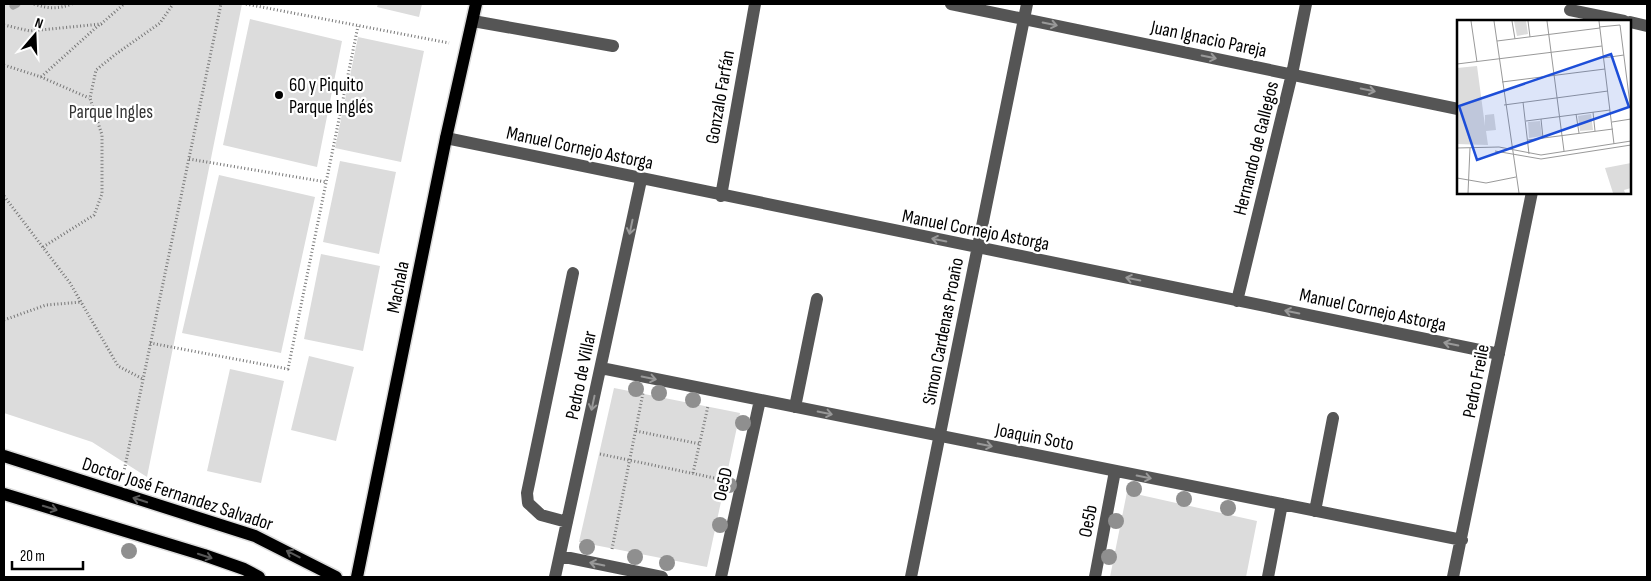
<svg xmlns="http://www.w3.org/2000/svg" width="1651" height="581" viewBox="0 0 1651 581" font-family="'Sofia Sans Condensed',sans-serif">
  <style>
    .green { fill: #dcdcdc }
    .lines { fill: none; stroke-linecap: round; stroke-linejoin: round }
    .stream { stroke: #a3a3a3; stroke-width: 7 }
    .major-casing { stroke: #dbdbdb; stroke-width: 15 }
    .path { stroke: #777; stroke-width: 3; stroke-dasharray: 1 2.5; stroke-linecap: butt }
    .minor { stroke: #555; stroke-width: 12 }
    .major { stroke: #000; stroke-width: 12 }
    .tree { fill: #8f8f8f }
    .oneway { stroke: #999 }
    .oneway2 { stroke: #595959 }
    .poi-dot { fill: #000; stroke: #fff; stroke-width: 2 }
    .labels { text-anchor: middle; stroke-width: 4.5; stroke-linejoin: round; paint-order: stroke }
    .street-label { font-size: 19px; fill: #000; stroke: #fff }
    .poi-label { font-size: 19px; fill: #000; stroke: #fff; text-anchor: start }
    .park-label { font-size: 19px; fill: #333; stroke: #fff }
    .inset-road { fill: none; stroke: #999; stroke-width: 1 }
    .view { fill: #1d4ed8; fill-opacity: 0.15; stroke: #1d4ed8; stroke-width: 2.5 }
    .inset-edge { fill: none; stroke: #000; stroke-width: 2.5 }
  </style>
  <rect width="100%" height="100%" fill="#fff"/>
  <path class="green" d="M4,4H242L147,477L92,442L4,413Z
    M378,4H422L419,17L377,7Z
    M250,19L342,41L317,167L223,145Z
    M358,37L424,51L401,162L335,148Z
    M340,161L396,172L379,254L323,242Z
    M219,175L315,197L281,353L182,333Z
    M321,254L380,266L363,351L304,339Z
    M309,356L354,367L336,441L291,430Z
    M230,369L284,381L261,483L207,471Z
    M614,388L740,413L707,567L579,542Z
    M1127,492L1257,521L1246,577H1110Z"/>
  <g class="lines">
    <path class="stream" d="M13,6L17,4"/>
    <defs>
      <path id="major" d="M4,456L255,536L336,577
        M4,494L204,555L244,569L259,577
        M357,577L446,138L476,4"/>
    </defs>
    <use href="#major" class="major-casing"/>
    <path class="path" d="M34,4C48,9 58,9 72,4
      M246,4L449,43
      M4,25L30,31L101,24L124,4
      M4,65L41,77L89,98
      M41,77L100,24
      M189,159L326,182
      M4,196L70,283L118,366L143,379
      M43,247L94,215L102,194V135L90,98L96,70L116,54L160,23L173,4
      M4,320L46,305L82,302
      M150,343L288,369L358,26
      M636,431L700,444
      M600,454L724,480
      M693,473L708,406
      M123,476L221,4
      M612,549L643,393"/>
    <path class="minor" d="M951,4L1458,109
      M1570,10L1624,21
      M473,21L613,46
      M1630,22L1647,26
      M446,138L1499,354
      M721,196L755,4
      M1237,301L1292,74L1306,4
      M601,368L1462,540
      M795,407L817,299
      M1315,511L1333,418
      M567,522L541,515L528,503L527,493L573,273
      M560,556L662,577
      M555,577L641,180
      M721,577L760,400
      M911,577L1027,4
      M1095,577L1115,471
      M1268,577L1282,504
      M1453,577L1532,192"/>
    <use href="#major" class="major"/>
  </g>
  <g class="tree">
    <circle cx="636" cy="389" r="8"/>
    <circle cx="659" cy="393" r="8"/>
    <circle cx="693" cy="400" r="8"/>
    <circle cx="743" cy="423" r="8"/>
    <circle cx="729" cy="485" r="8"/>
    <circle cx="1134" cy="489" r="8"/>
    <circle cx="1184" cy="499" r="8"/>
    <circle cx="1228" cy="508" r="8"/>
    <circle cx="1116" cy="521" r="8"/>
    <circle cx="720" cy="525" r="8"/>
    <circle cx="587" cy="547" r="8"/>
    <circle cx="129" cy="551" r="8"/>
    <circle cx="635" cy="557" r="8"/>
    <circle cx="1109" cy="557" r="8"/>
    <circle cx="667" cy="563" r="8"/>
  </g>
  <defs><path id="oneway-shaft" d="M-6 0H5M1.5-3L5.5 0L1.5 3" fill="none" stroke-width="1.6" stroke-linecap="round" stroke-linejoin="round" transform="scale(1.25)"/></defs>
  <g class="oneway">
    <use href="#oneway-shaft" transform="translate(1050 24) rotate(12)"/>
    <use href="#oneway-shaft" transform="translate(1209 57) rotate(12)"/>
    <use href="#oneway-shaft" transform="translate(1368 90) rotate(12)"/>
    <use href="#oneway-shaft" transform="translate(631 227) rotate(102)"/>
    <use href="#oneway-shaft" transform="translate(939 240) rotate(-169)"/>
    <use href="#oneway-shaft" transform="translate(1133 279) rotate(-169)"/>
    <use href="#oneway-shaft" transform="translate(1292 312) rotate(-168)"/>
    <use href="#oneway-shaft" transform="translate(1451 344) rotate(-168)"/>
    <use href="#oneway-shaft" transform="translate(649 378) rotate(11)"/>
    <use href="#oneway-shaft" transform="translate(593 403) rotate(102)"/>
    <use href="#oneway-shaft" transform="translate(825 413) rotate(11)"/>
    <use href="#oneway-shaft" transform="translate(985 445) rotate(11)"/>
    <use href="#oneway-shaft" transform="translate(1144 477) rotate(11)"/>
    <use href="#oneway-shaft" transform="translate(597 564) rotate(-168)"/>
  </g>
  <g class="oneway2">
    <use href="#oneway-shaft" transform="translate(140 500) rotate(-162)"/>
    <use href="#oneway-shaft" transform="translate(50 508) rotate(17)"/>
    <use href="#oneway-shaft" transform="translate(293 554) rotate(-153)"/>
    <use href="#oneway-shaft" transform="translate(205 556) rotate(18)"/>
  </g>
  <circle class="poi-dot" cx="279" cy="95" r="5"/>
  <g class="labels">
    <g class="street-label">
      <text transform="translate(1209 38) rotate(12)" y="7">Juan Ignacio Pareja</text>
      <text transform="translate(719 97) rotate(-80)" y="7">Gonzalo Farfán</text>
      <text transform="translate(580 147) rotate(12)" y="7">Manuel Cornejo Astorga</text>
      <text transform="translate(1255 148) rotate(-76)" y="7">Hernando de Gallegos</text>
      <text transform="translate(976 229) rotate(11)" y="7">Manuel Cornejo Astorga</text>
      <text transform="translate(397 287) rotate(-79)" y="7">Machala</text>
      <text transform="translate(1373 309) rotate(12)" y="7">Manuel Cornejo Astorga</text>
      <text transform="translate(942 331) rotate(-79)" y="7">Simon Cardenas Proaño</text>
      <text transform="translate(580 375) rotate(-78)" y="7">Pedro de Villar</text>
      <text transform="translate(1475 381) rotate(-79)" y="7">Pedro Freile</text>
      <text transform="translate(1035 436) rotate(11)" y="7">Joaquin Soto</text>
      <text transform="translate(722 484) rotate(-78)" y="7">Oe5D</text>
      <text transform="translate(178 493) rotate(18)" y="7">Doctor José Fernandez Salvador</text>
      <text transform="translate(1087 521) rotate(-79)" y="7">Oe5b</text>
    </g>
    <g class="poi-label">
      <text x="289" y="91">60 y Piquito<tspan x="289" dy="22">Parque Inglés</tspan></text>
    </g>
    <g class="park-label">
      <text x="111" y="118">Parque Ingles</text>
    </g>
  </g>
  <g transform="translate(1457 20)">
    <rect width="174" height="174" fill="#fff"/>
    <path d="M57,1H69L71,14L60,16ZM20,46L28,106V95L37,94L39,110L29,111L31,125L0,124V48ZM134,94L136,110L123,111L121,96ZM83,101L85,116L72,118L71,102ZM174,143V168L167,170L168,173H156L148,148Z" fill="#dcdcdc"/>
    <path class="inset-road" d="M14,1L20,42M37,1L62,173M55,1L58,19M71,1L73,17M90,1L107,131M142,1L157,124M142,7L163,5L174,92M40,21L143,8M146,38L167,35M0,44L145,26M45,62L148,49M66,82L72,134M47,85L151,71M136,92L138,111M119,94L122,113M84,99L86,118M69,101L153,90M155,102L174,99M71,120L156,109M0,128L42,127L84,135L174,121M38,131L84,139L174,125M0,158L29,163L59,157M11,173L13,128"/>
    <path class="view" d="M154,34L172,87L20,140L2,86Z"/>
    <rect width="174" height="174" class="inset-edge"/>
  </g>
  <rect width="1651" height="581" fill="none" stroke="#000000" stroke-width="10"/>
  <g transform="translate(35 35) rotate(19)" stroke="#ffffff" stroke-width="4" paint-order="stroke">
  <path d="M0-4L9 19L0 12L-9 19Z" fill="#000000"/>
  <text y="-8" font-size="14" font-weight="bold" text-anchor="middle" fill="#000000">N</text>
  </g>
  <path d="M12 561v8h71v-8" fill="none" stroke="#000000" stroke-width="2.5"/>
  <text x="20" y="561" font-size="15" fill="#000000" stroke="#ffffff" stroke-width="4" paint-order="stroke">20 m</text>
</svg>
